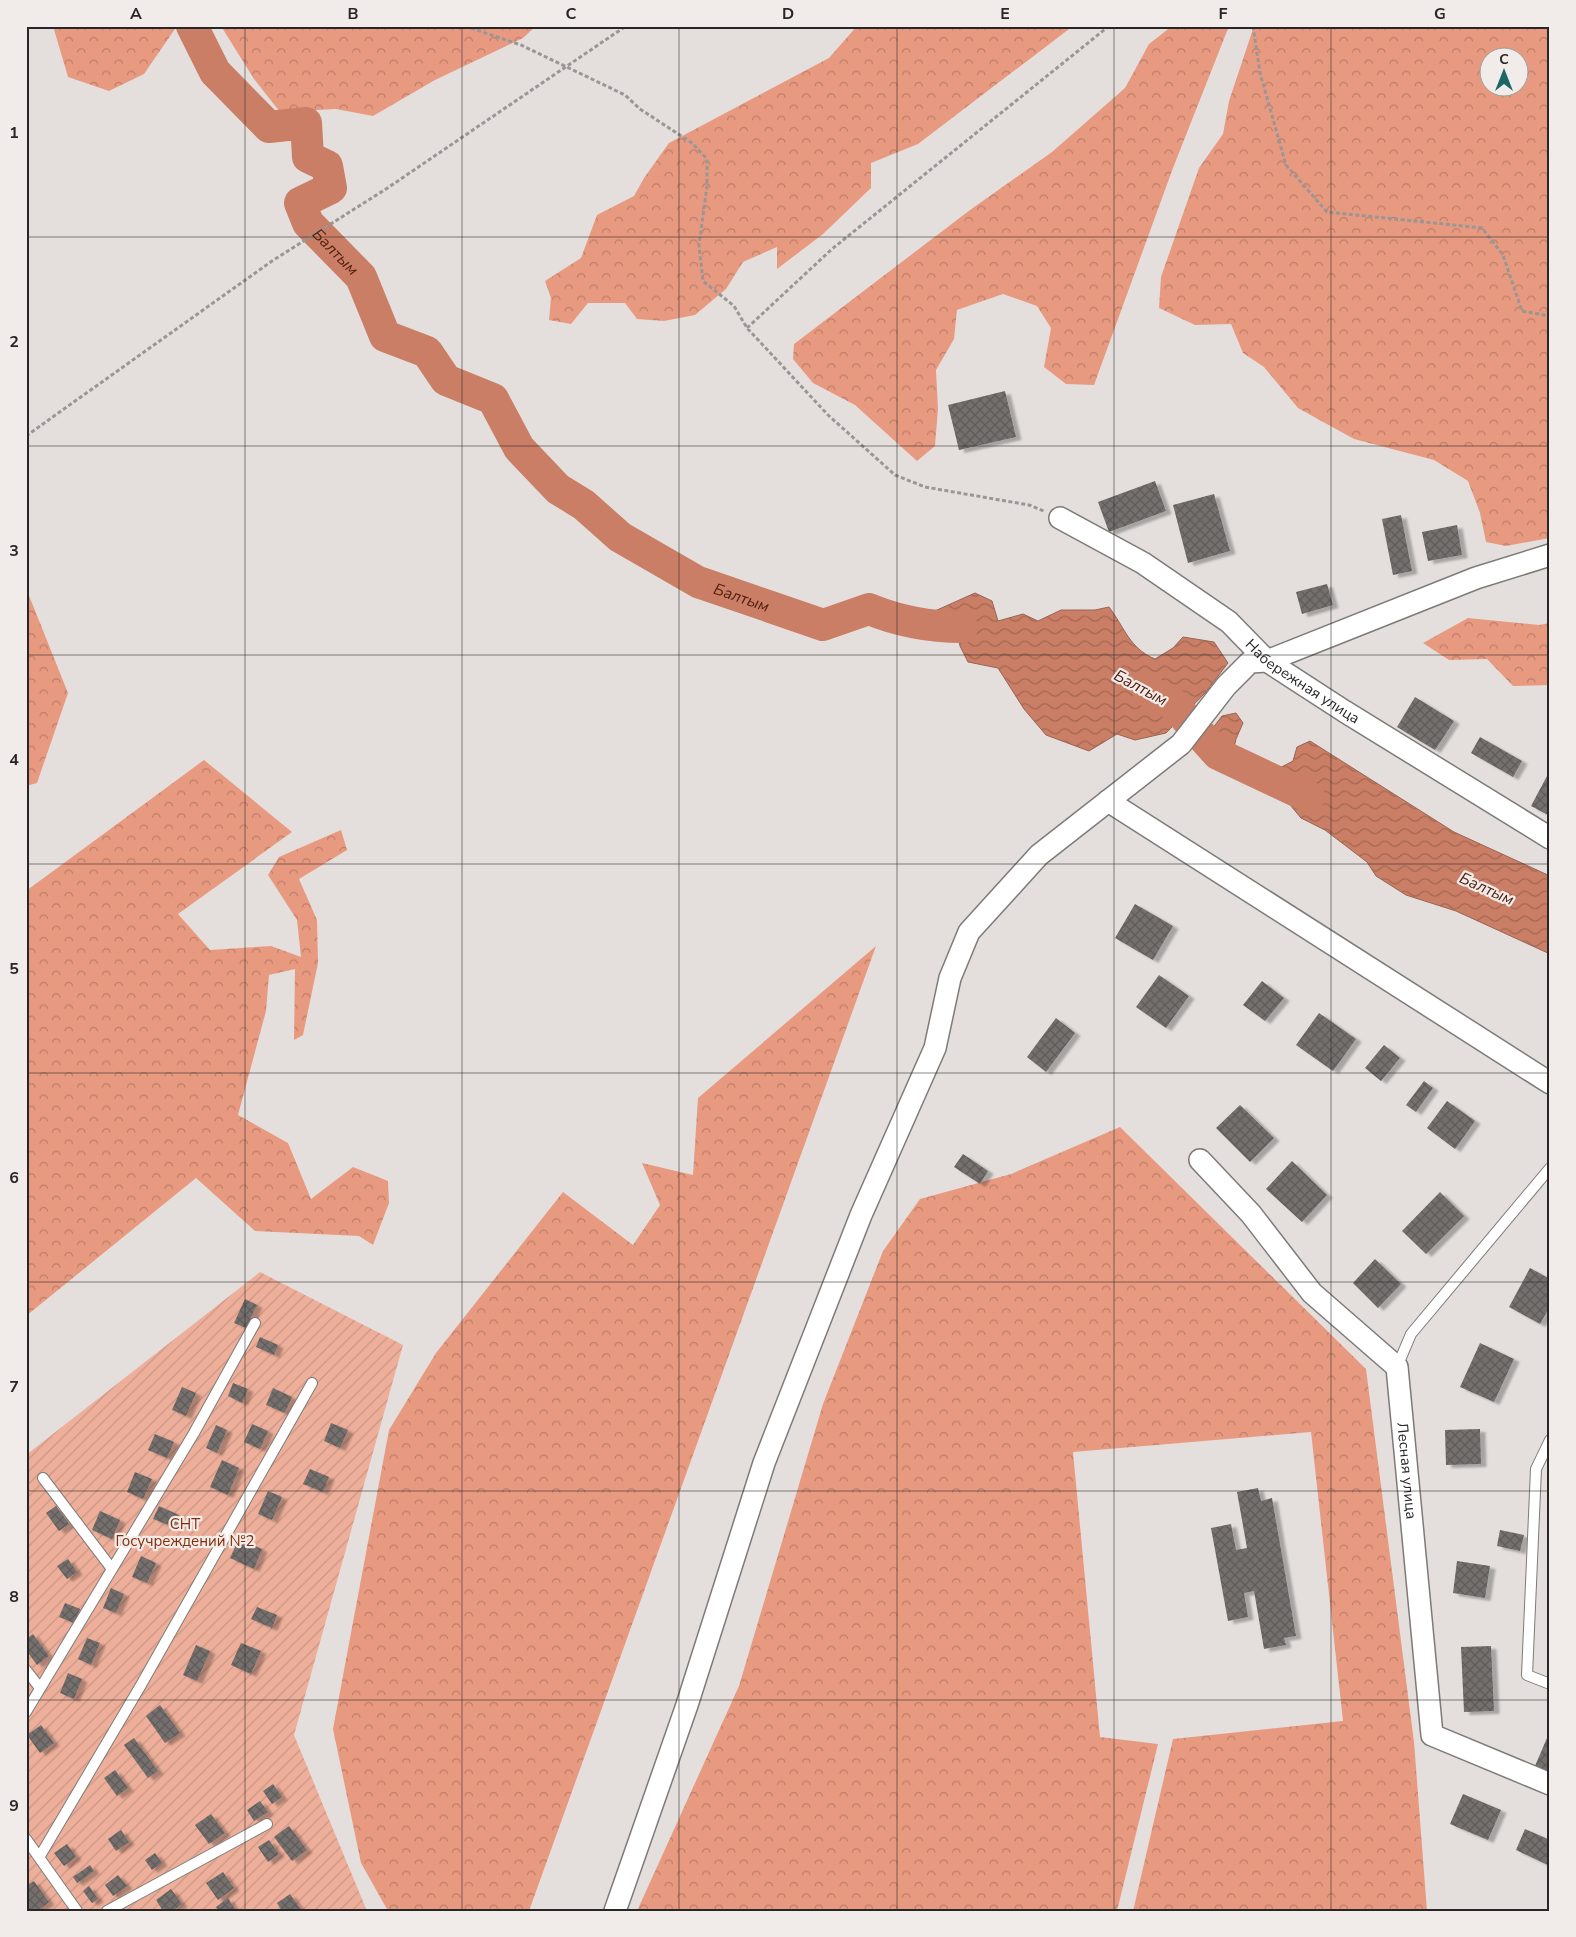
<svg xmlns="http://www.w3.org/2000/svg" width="1576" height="1937" viewBox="0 0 1576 1937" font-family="'Nunito Sans',sans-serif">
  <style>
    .forest { fill: url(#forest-crowns); fill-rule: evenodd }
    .garden { fill: url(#garden-furrows) }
    .water { fill: url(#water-waves); stroke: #996452 }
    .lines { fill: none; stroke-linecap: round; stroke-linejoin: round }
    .stream { stroke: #996452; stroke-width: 5.5 }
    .river { stroke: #ca7e65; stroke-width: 32 }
    .building { fill: url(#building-cross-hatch); filter: url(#shadow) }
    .lane-casing { stroke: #7e7a78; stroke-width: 12 }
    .street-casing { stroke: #7e7a78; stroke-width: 24 }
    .path { stroke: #9a9695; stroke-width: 3; stroke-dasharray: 4 2.5; stroke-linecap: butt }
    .lane { stroke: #fff; stroke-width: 10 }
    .street { stroke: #fff; stroke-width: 21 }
    .grid { fill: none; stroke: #282626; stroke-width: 1; stroke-opacity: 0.55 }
    .labels { text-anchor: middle; stroke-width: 4.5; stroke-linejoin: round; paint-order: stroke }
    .street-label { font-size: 15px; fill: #282626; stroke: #f1ecea }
    .park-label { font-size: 15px; fill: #872c04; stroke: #f1ecea }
    .water-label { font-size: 16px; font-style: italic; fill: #522110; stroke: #f1ecea }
    .neatline { fill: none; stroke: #282626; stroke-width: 2 }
    .grid-label { font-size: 16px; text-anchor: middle; font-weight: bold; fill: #282626 }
  </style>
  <defs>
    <pattern id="forest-crowns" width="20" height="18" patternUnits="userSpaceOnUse" patternTransform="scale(1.25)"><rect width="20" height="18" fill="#e89a80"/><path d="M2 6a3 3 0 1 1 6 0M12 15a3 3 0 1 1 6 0" fill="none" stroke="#bc7d69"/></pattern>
    <pattern id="garden-furrows" width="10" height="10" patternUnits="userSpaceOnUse" patternTransform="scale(1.25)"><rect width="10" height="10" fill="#edaf9a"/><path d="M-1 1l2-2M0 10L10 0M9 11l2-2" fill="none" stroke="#cb9685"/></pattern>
    <pattern id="water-waves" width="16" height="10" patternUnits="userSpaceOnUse" patternTransform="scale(1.25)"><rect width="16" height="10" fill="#ca7e65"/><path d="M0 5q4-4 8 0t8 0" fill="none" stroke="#a46753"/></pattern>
    <pattern id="building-cross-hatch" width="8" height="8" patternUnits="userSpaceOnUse" patternTransform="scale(1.25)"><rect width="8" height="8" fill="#746f6e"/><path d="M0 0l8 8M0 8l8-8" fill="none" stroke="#5f5b5a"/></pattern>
    <filter id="shadow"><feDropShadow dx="5.5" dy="3" stdDeviation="1" flood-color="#0004"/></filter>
  </defs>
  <rect width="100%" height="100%" fill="#e4dfdd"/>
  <path class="forest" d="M53,26H177L144,74L109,91L68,77Z
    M221,26H536L523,38L435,80L373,116L336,109L280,112L254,79Z
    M857,26H1073L918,144L871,163V188L823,234L777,269V247L743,262L726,289L695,315L664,321L637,319L625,303H588L571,324L549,320L551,298L545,281L581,258L597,215L634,196L644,178L669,143L829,58Z
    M1172,26H1229L1173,168L1094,385L1066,384L1044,367L1051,328L1037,306L1003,294L957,310L954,339L936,370L938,409L935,446L917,461L855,405L813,383L793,359L794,344L970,210L1052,152L1125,88L1149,44Z
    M1254,26H1550V538L1506,546L1486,542L1480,513L1468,481L1434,460L1354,439L1298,408L1264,367L1243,353L1231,324L1195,325L1159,308L1161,277L1199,168L1223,134L1229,101ZM1488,58H1518V88H1488Z
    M26,588L68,693L37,783L26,786Z
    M1468,618L1539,625L1550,623V685L1513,686L1487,659L1449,660L1423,643Z
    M204,760L292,832L178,914L210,950L271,946L301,957L297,920L268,875L279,857L341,830L347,850L299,879L317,920L318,963L303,1035L294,1040L295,969L269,975L266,1011L238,1115L288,1143L311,1199L353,1167L388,1181L389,1203L373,1245L359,1236L255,1231L196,1178L26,1316V891Z
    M876,946L529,1911H388L361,1863L333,1729L389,1430L436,1353L563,1192L633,1245L660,1205L642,1163L693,1175L698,1098Z
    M1120,1127L1366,1369L1414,1742L1427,1911H1133L1173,1739L1343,1721L1311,1432L1073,1452L1100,1737L1158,1744L1117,1911H637L739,1686L823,1404L883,1251L920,1199L1011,1174Z"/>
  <path class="garden" d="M260,1272L403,1345L294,1735L367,1911H26V1455Z"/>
  <path class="water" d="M975,593L992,601L998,621L1023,614L1038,621L1061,610H1095L1109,607C1125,628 1129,648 1155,659L1173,648L1183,637L1214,642L1228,663L1205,693L1166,733L1135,740L1117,734L1089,751L1046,735L1024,709L998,668L968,662L960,646L958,634L939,632L923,636L917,619Z
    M1236,713L1243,723L1236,739L1232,756L1218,762L1204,749L1206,737L1222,716Z
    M1310,741L1454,832L1550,876V954L1456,911L1406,895L1376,876L1367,862L1325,830L1301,818L1281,794L1267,783L1270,773L1293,761L1297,747Z"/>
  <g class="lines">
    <path class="stream" d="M192,27L193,26"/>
    <g class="river">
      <path id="s1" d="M192,26L215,72L269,127L306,123L308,157L327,166L331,188L300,203L308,223L361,277L385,336L427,352L446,380L493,399L519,448L558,489L584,505L620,537L698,582L823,625L869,609C898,621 930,627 962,627"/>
      <path d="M1148,691L1173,704L1218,754L1309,797"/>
    </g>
  </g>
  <path class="building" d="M1005,391L1016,437L959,450L948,405Z
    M1155,481L1166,511L1109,532L1098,502Z
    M1214,494L1230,551L1188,563L1173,505Z
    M1401,515L1412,571L1393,575L1382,519Z
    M1457,525L1462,555L1428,561L1422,532Z
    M1327,584L1333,605L1302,614L1296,592Z
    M1415,697L1454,721L1435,750L1397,727Z
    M1480,737L1522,761L1513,777L1471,753Z
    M1547,776L1550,777V816L1531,806Z
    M1135,904L1173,926L1153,960L1115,938Z
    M1159,975L1189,996L1166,1028L1136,1007Z
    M1262,981L1284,998L1265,1021L1243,1005Z
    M1319,1013L1356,1039L1333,1071L1296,1045Z
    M1056,1018L1075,1033L1046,1072L1027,1057Z
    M1384,1045L1400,1058L1381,1081L1365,1068Z
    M1424,1081L1433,1088L1416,1112L1406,1105Z
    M1447,1101L1475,1121L1455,1149L1427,1128Z
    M1240,1105L1274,1138L1250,1162L1216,1128Z
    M963,1154L988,1171L980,1184L954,1167Z
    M1292,1161L1327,1195L1302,1222L1266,1189Z
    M1440,1192L1464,1216L1426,1254L1402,1231Z
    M1375,1259L1401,1284L1378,1308L1353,1283Z
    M1530,1268L1550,1279V1306L1540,1324L1509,1307Z
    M245,1299L257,1305L246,1328L234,1323Z
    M260,1337L278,1345L274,1355L256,1347Z
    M1480,1343L1514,1359L1494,1402L1460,1387Z
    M233,1383L248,1389L242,1403L228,1396Z
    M182,1387L196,1393L186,1416L172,1410Z
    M273,1388L292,1397L285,1413L266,1405Z
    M331,1423L348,1430L340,1448L324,1441Z
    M252,1424L268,1431L260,1449L244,1442Z
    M216,1425L227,1430L217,1453L206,1448Z
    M1480,1429L1481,1464L1446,1465L1445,1430Z
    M155,1434L174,1442L167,1458L148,1450Z
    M222,1460L239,1468L228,1495L210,1487Z
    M310,1469L329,1477L323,1492L303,1484Z
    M135,1472L152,1479L143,1499L127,1492Z
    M1258,1488L1261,1501L1272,1498L1296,1636L1284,1638L1286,1645L1264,1649L1254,1591L1244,1593L1248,1617L1228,1621L1211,1528L1231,1524L1236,1550L1247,1548L1237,1492Z
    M268,1491L282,1497L272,1520L258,1514Z
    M56,1506L69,1524L59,1531L46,1513Z
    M159,1506L179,1515L174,1527L153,1519Z
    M100,1511L120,1520L112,1539L92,1530Z
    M1500,1530L1524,1535L1520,1551L1497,1546Z
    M239,1539L262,1549L254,1569L230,1558Z
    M141,1556L156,1563L147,1583L132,1577Z
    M68,1559L77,1572L67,1579L57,1566Z
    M1457,1561L1490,1566L1485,1598L1453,1593Z
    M111,1588L124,1594L116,1613L103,1608Z
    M65,1603L80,1609L74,1623L59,1617Z
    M257,1607L277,1615L272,1628L251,1619Z
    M33,1634L49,1656L37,1665L26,1650V1639Z
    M87,1638L100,1643L91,1665L78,1659Z
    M241,1643L261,1651L251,1674L231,1665Z
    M196,1645L210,1651L197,1681L183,1675Z
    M1491,1646L1494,1711L1464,1712L1461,1647Z
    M68,1673L82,1679L74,1699L60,1693Z
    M160,1705L180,1733L165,1743L146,1716Z
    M41,1725L54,1743L40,1753L27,1735Z
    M1550,1731V1772L1535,1766Z
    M134,1738L158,1771L148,1778L124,1745Z
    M115,1770L128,1788L117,1796L104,1778Z
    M273,1784L282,1797L272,1804L263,1791Z
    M1463,1794L1501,1810L1488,1840L1450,1824Z
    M260,1801L268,1812L254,1821L247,1810Z
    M211,1814L225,1833L209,1844L195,1825Z
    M289,1826L307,1850L292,1861L274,1837Z
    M1525,1829L1550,1840V1866L1516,1850Z
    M121,1830L129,1842L116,1851L108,1839Z
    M269,1840L279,1854L268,1862L258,1847Z
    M67,1844L76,1857L64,1866L54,1853Z
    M155,1853L162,1863L152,1870L145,1860Z
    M90,1865L94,1871L77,1883L73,1877Z
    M223,1872L234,1888L218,1900L206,1883Z
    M118,1875L127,1886L113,1896L105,1885Z
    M34,1881L49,1902L37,1911H29L26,1908V1886Z
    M89,1886L98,1899L92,1903L83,1891Z
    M171,1889L182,1904L173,1911H163L156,1900Z
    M290,1894L302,1911H282L277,1903Z
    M228,1898L235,1909L219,1911L216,1907Z"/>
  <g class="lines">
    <defs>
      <path id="lane" d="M1397,1367L1411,1334L1550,1168
        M1550,1440L1536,1469L1527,1675L1550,1684
        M43,1478L112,1569
        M26,1670L40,1688
        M26,1712L194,1433L255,1323
        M26,1839L77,1911
        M40,1856L141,1685L312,1383
        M107,1911L267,1824"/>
      <g id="street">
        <path id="s2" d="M1060,518L1143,563L1229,622L1267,661L1344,711L1550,838"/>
        <path d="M1108,801L1550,1083"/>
        <path id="s3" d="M1200,1160L1251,1214L1312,1293L1397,1367L1432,1735L1550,1784"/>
        <path d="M615,1911L687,1705L764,1463L861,1215L935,1048L950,978L969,932L1039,855L1181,744L1226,686L1250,662L1267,661L1476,578L1550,555"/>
      </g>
    </defs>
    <use href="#lane" class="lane-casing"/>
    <use href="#street" class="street-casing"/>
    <path class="path" d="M465,26L521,45L625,95L640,109L692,143L707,159V186L699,245L703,281L734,306L747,328L828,415L895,475L925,487L1029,505L1044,511
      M1253,26L1260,73L1286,165L1327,212L1482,228L1503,255L1522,311L1550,316
      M747,328L832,249L1109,26
      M26,436L272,261L386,189L626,26"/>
    <use href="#lane" class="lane"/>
    <use href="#street" class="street"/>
  </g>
  <path class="grid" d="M245,26V1911M462,26V1911M679,26V1911M897,26V1911M1114,26V1911M1331,26V1911M26,237H1550M26,446H1550M26,655H1550M26,864H1550M26,1073H1550M26,1282H1550M26,1491H1550M26,1700H1550"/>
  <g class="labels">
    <g class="street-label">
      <text dy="5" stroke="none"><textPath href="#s2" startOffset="294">Набережная улица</textPath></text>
      <text dy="5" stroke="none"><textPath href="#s3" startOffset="391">Лесная улица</textPath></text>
    </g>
    <g class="park-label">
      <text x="185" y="1529">СНТ<tspan x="185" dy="17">Госучреждений №2</tspan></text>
    </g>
    <g class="water-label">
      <text dy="6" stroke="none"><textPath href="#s1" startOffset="339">Балтым</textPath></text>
      <text dy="6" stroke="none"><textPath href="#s1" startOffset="895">Балтым</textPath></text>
      <text transform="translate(1141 687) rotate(28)" y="6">Балтым</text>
      <text transform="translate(1487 888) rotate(24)" y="6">Балтым</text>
    </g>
  </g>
  <rect width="1576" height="1937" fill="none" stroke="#f1ecea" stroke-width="55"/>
  <g transform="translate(1504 72)"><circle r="24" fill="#f1ecea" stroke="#a19d9c"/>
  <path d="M0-4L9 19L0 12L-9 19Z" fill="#1b6763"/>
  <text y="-8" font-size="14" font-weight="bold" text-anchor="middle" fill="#282626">С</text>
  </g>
  <rect x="28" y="28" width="1520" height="1882" class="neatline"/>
  <g class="grid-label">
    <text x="136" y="19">A</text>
    <text x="353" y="19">B</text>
    <text x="571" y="19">C</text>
    <text x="788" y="19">D</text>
    <text x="1005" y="19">E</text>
    <text x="1223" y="19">F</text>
    <text x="1440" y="19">G</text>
    <text x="14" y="138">1</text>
    <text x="14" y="347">2</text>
    <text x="14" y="556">3</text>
    <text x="14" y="765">4</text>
    <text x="14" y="974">5</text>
    <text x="14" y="1183">6</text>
    <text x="14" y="1392">7</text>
    <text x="14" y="1602">8</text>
    <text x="14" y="1811">9</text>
  </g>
</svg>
